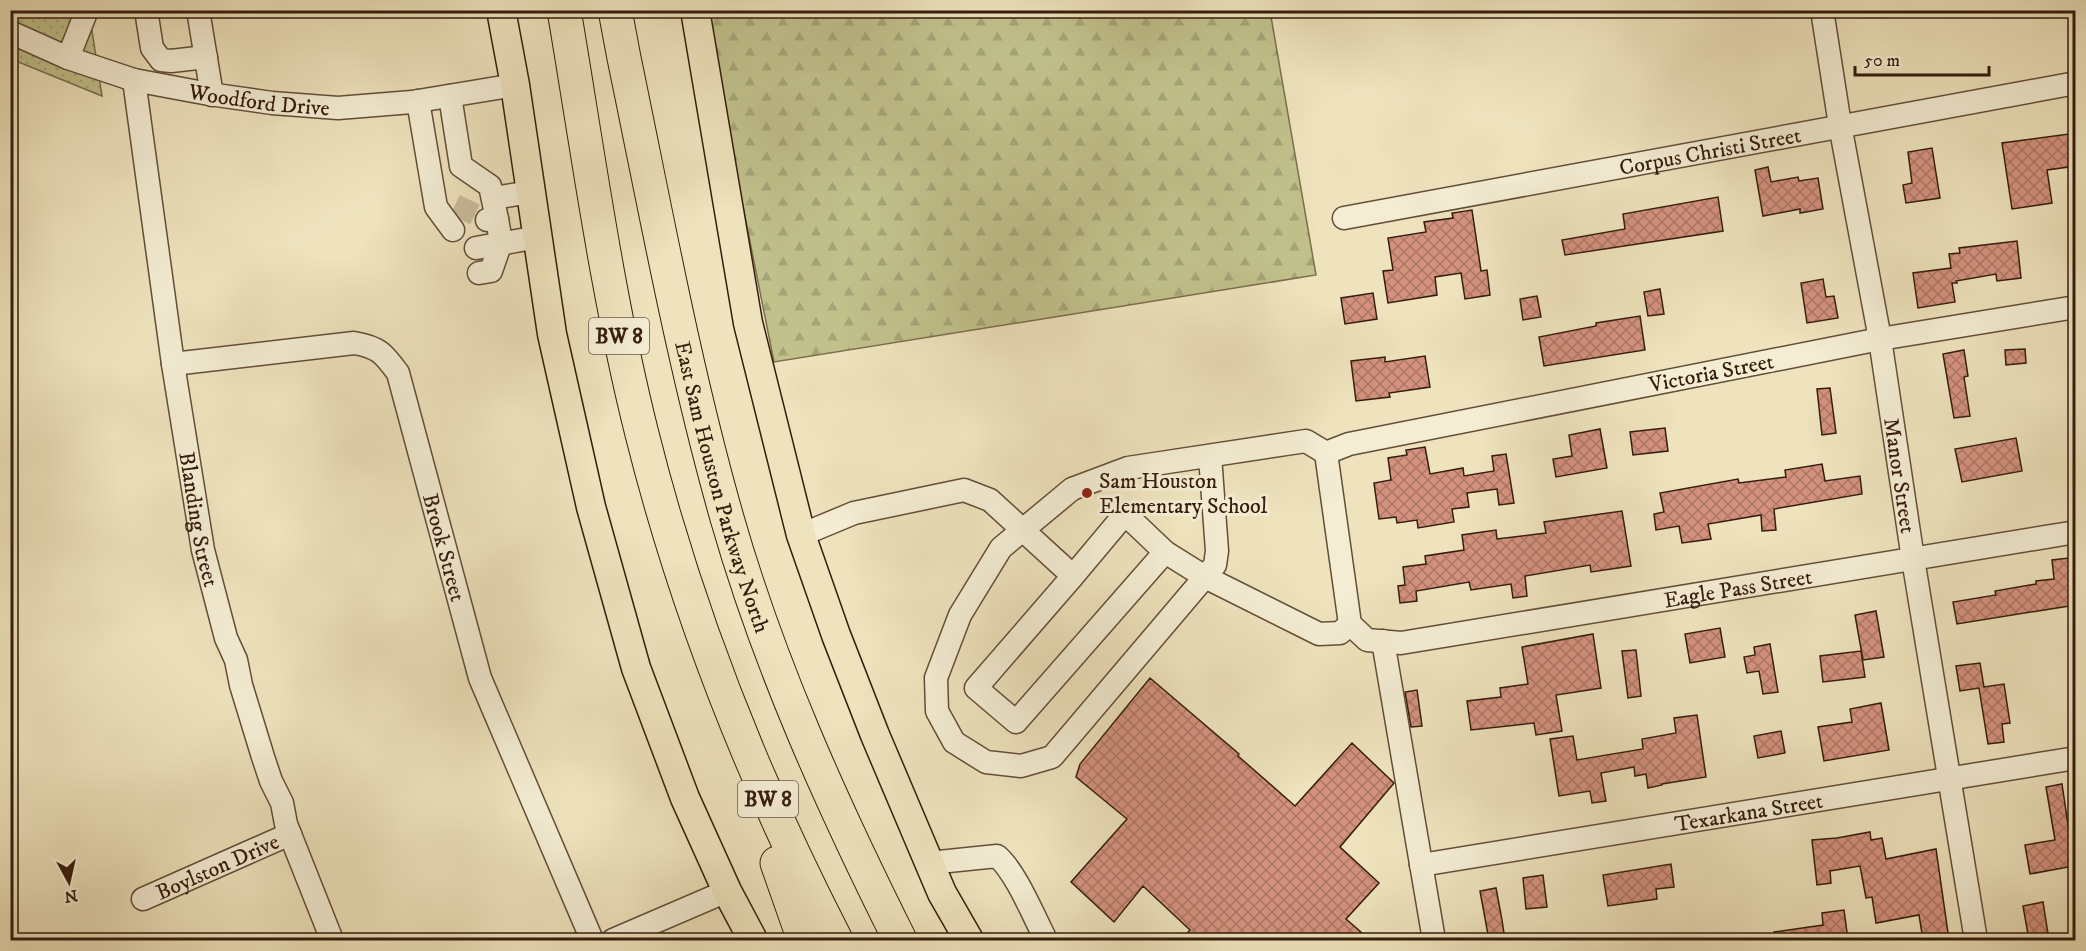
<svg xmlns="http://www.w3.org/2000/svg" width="2086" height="951" viewBox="0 0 2086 951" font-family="'IM FELL DW Pica',serif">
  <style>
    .green { fill: url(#green-dots); stroke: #7b6e4c; stroke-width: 1.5 }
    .forest { fill: url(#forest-firs); stroke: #7b6e4c; stroke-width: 1.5 }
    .building { fill: url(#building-cross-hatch); stroke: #351c0c; stroke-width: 1.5 }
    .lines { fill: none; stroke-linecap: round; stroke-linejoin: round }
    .minor-tunnel { stroke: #c9bb9a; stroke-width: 22; stroke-dasharray: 22 11; stroke-linecap: butt }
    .minor-casing { stroke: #634e38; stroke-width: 25 }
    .major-casing { stroke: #351c0c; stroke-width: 31 }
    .highway-casing { stroke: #351c0c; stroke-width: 35 }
    .minor { stroke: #f4edd4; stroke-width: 22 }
    .major { stroke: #eee3bd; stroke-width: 28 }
    .highway { stroke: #eee3bd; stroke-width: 33 }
    .poi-dot { fill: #8f2418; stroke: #f4edd4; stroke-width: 2 }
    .labels { text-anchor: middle; stroke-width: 6; stroke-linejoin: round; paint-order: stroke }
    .shield { fill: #f4edd4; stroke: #6e5b48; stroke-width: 1.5 }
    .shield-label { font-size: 21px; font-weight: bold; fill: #351c0c }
    .street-label { font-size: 22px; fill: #351c0c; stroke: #f4edd4 }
    .poi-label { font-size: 22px; fill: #351c0c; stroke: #f4edd4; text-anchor: start }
  </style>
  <defs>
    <pattern id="green-dots" width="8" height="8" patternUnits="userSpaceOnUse" patternTransform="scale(1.5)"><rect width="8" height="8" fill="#c1c18c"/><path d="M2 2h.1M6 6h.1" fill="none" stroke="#a6a578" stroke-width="1.8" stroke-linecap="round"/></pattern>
    <pattern id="forest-firs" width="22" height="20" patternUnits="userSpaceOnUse" patternTransform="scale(1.5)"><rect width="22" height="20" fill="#c1c18c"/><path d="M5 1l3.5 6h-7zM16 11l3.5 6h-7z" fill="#a6a578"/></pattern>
    <pattern id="building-cross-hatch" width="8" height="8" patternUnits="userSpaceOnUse" patternTransform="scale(1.5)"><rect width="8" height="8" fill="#d4927e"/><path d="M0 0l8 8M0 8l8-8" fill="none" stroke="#ad7666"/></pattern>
  </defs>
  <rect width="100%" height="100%" fill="#eee3bd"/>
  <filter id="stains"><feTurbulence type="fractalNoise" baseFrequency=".00333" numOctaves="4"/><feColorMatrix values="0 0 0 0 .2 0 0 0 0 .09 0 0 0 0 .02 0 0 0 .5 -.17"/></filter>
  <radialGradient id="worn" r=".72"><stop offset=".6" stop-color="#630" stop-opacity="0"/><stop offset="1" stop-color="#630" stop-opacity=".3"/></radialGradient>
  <path class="green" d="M10,11H89L102,96L11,59Z"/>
  <path class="forest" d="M704,11H1270L1316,275L774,362Z"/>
  <path class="building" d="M2076,133V166L2047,170L2052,203L2012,209L2002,143Z
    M1932,148L1940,198L1906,203L1903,185L1912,183L1908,152Z
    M1768,167L1771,182L1798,177L1799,181L1818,178L1823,209L1800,213V209L1763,216L1755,170Z
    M1718,197L1723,231L1565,255L1562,240L1625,229L1623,214Z
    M1472,210L1481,271L1487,270L1490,295L1465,299L1461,273L1435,277L1437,295L1388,303L1383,271L1393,270L1388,238L1426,232L1424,222L1453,218L1452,213Z
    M2017,241L2021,278L1997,281L1996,274L1956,281L1957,283H1952L1955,302L1918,308L1913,273L1951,268L1949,254L1960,253L1959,248Z
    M1823,279L1826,297L1834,296L1838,318L1807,323L1801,283Z
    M1660,289L1664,314L1648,316L1644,292Z
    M1373,293L1377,319L1345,324L1341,298Z
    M1537,296L1541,317L1523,320L1520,299Z
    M1640,316L1645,350L1544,366L1539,337L1596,326V323Z
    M2025,349L2026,363L2006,365L2005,350Z
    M1964,350L1968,376L1964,377L1970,416L1954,418L1943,354Z
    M1425,356L1430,387L1389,393L1390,397L1356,401L1351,361L1385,357V362Z
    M1830,388L1836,433L1822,435L1817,389Z
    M1665,428L1668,451L1633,455L1630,432Z
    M1600,429L1607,468L1556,477L1553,459L1572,456L1569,435Z
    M2016,438L2022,471L1962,482L1955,449Z
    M1425,447L1430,474L1463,468L1464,476L1494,471L1492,456L1506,454L1514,503L1499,505L1497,489L1467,493L1469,507L1452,509L1454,522L1418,528L1417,520L1397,523L1396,517L1379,519L1374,483L1391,480L1388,458L1407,455L1406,450Z
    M1822,464L1825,481L1860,476L1862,494L1774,509L1776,530L1762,531L1761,515L1708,524L1711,539L1682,543L1679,526L1656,530L1654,514L1664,512L1660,493L1738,479L1739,483L1786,477L1785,470Z
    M1622,511L1631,566L1591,572L1590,565L1525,576L1527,596L1513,598L1511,584L1471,590L1469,582L1416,591L1417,601L1400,603L1398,586L1405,585L1403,567L1426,564L1425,556L1464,550L1462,535L1496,530L1497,539L1546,533L1544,522Z
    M2069,558L2075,605L1957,624L1953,602L1996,595L1995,591L2036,584V581L2054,579L2052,560Z
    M1876,611L1884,657L1863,660L1855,615Z
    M1720,628L1725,657L1690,663L1685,634Z
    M1593,634L1601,688L1556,695L1562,731L1536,735L1534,723L1471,730L1467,701L1501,697L1500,688L1528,684L1522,647Z
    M1770,644L1778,692L1763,694L1759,671L1747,673L1744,657L1755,655L1754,647Z
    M1636,650L1641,696L1628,698L1622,651Z
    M1861,651L1865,677L1823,682L1820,656Z
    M1980,663L1984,687L2004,684L2010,723L2002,724L2004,742L1988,744L1979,688L1960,691L1956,666Z
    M1150,678L1239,754L1238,756L1295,806L1352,743L1394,783L1340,847L1379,883L1346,919L1370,940H1181L1190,930L1143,886L1114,922L1071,882L1127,819L1076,777L1080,764Z
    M1417,690L1422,726L1411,727L1405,692Z
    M1881,703L1889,750L1824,761L1818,727L1852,722L1850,709Z
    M1697,715L1706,777L1662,784V785L1648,788L1646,774L1635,776L1634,767L1601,773L1606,801L1592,803L1590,791L1559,796L1550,739L1573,736L1577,760L1643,749L1642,739L1676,733L1674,718Z
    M1781,731L1785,753L1758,758L1754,736Z
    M2062,784L2074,866L2030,874L2025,845L2055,840L2046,787Z
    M1870,832L1871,840L1882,838L1886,859L1936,849L1949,940H1923L1919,915L1876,923L1872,897L1866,898L1860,866L1830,871L1831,883L1817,885L1812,840L1837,838Z
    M1671,864L1674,887L1656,889L1657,899L1608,906L1603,875Z
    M1543,875L1547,907L1526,909L1523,878Z
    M1496,888L1502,920L1505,940H1489L1480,891Z
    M2043,902L2049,940H2029L2023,906Z
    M1844,910L1848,940H1774V932L1823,925L1822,913Z"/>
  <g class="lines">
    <path class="minor-tunnel" d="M455,205L487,220"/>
    <defs>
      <g id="minor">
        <path d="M146,10L152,48L161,60L171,61L206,57"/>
        <path d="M198,10L212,95"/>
        <path id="s1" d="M1822,10L1840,125L1880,339L1913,559L1976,940"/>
        <path id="s2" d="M10,32L68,58L134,80L209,94L272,103L338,108L412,102L515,85"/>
        <path d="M68,58L87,10"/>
        <path id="s3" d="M134,80L173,364L203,550L226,638L236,660L241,685L263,757L271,781L282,803L286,824L332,940"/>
        <path d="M450,96L461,166L490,186L497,219"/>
        <path d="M418,101L436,207L453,230"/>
        <path d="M493,198L531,192"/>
        <path id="s4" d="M1344,218L2076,83"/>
        <path d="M476,248L538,237"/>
        <path d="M479,273L491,271L501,242L497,219L487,220"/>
        <path id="s5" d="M2076,307L1880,339L1349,444L1326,453L1350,624L1367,640L1401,643L2076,532"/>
        <path id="s6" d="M173,364L354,343C379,347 384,354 398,373L480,678L592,940"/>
        <path d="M1210,456L1217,551L1215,565L1052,757L1021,766L986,762L954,742L937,711L936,678L960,615L1001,548L1072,489L1128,468L1306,441L1326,453"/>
        <path d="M801,535L854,513L964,490L990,500L1073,576L976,688L1016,722L1165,552L1125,514L1073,576"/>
        <path d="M1165,552L1205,577L1319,634L1340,633L1350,624"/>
        <path d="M1383,641L1434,940"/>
        <path d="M929,863L997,856C1016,872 1034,917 1046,940"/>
        <path id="s7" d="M1421,865L2076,758"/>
        <path id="s8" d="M143,899L290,834"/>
        <path d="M613,940L727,891"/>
      </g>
      <path id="major" d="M501,10L515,85L552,334L591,507L636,668L685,798L727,891L753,940
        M695,10L748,323L801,535L836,635L875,735L942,893L969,940"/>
      <g id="highway">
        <path d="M564,10C588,152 607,295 642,434C686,610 753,779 836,940"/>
        <path id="s9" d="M615,10L624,58C656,212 684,367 727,518C769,665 832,804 900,940"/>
        <path d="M777,863L804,940"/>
      </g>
    </defs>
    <use href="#minor" class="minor-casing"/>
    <use href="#major" class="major-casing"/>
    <use href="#highway" class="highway-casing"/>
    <use href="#minor" class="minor"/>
    <use href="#major" class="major"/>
    <use href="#highway" class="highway"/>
  </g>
  <circle class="poi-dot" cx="1087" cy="493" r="6"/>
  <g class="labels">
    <g class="shield">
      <rect x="589" y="318" width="60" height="36" rx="4.5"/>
      <rect x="738" y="781" width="60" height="36" rx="4.5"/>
    </g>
    <g class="shield-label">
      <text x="619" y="343">BW 8</text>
      <text x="768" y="806">BW 8</text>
    </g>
    <g class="street-label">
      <text dy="8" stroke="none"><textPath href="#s2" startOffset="260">Woodford Drive</textPath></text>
      <text dy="8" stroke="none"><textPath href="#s4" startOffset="372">Corpus Christi Street</textPath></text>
      <text transform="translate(1711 372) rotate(-11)" y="8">Victoria Street</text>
      <text dy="8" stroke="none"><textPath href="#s1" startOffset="472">Manor Street</textPath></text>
      <text dy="8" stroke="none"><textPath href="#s9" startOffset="489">East Sam Houston Parkway North</textPath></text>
      <text dy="8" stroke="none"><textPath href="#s3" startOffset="444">Blanding Street</textPath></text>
      <text dy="8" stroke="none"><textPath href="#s6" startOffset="418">Brook Street</textPath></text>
      <text dy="8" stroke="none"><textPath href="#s5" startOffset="1336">Eagle Pass Street</textPath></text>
      <text dy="8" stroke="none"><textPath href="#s7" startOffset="332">Texarkana Street</textPath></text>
      <text dy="8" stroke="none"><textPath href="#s8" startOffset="81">Boylston Drive</textPath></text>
    </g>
    <g class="poi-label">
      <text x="1099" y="488">Sam Houston<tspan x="1099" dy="25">Elementary School</tspan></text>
    </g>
  </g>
  <rect width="2086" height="951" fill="none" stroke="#eee3bd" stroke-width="36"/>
  <rect x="12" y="12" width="2062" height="927" fill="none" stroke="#351c0c" stroke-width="3"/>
  <rect x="18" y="18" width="2050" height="915" fill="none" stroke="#351c0c" stroke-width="1.5"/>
  <g transform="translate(69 882) rotate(172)" stroke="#f4edd4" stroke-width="4.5" paint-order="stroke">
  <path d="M0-4.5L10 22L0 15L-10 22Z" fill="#351c0c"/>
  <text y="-9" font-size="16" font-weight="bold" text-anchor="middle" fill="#351c0c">N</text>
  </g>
  <path d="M1855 66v9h134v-9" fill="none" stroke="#351c0c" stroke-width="3"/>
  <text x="1864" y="66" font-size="18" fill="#351c0c" stroke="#f4edd4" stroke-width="4.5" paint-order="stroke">50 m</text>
  <rect width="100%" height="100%" filter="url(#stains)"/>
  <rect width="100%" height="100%" fill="url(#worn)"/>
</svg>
